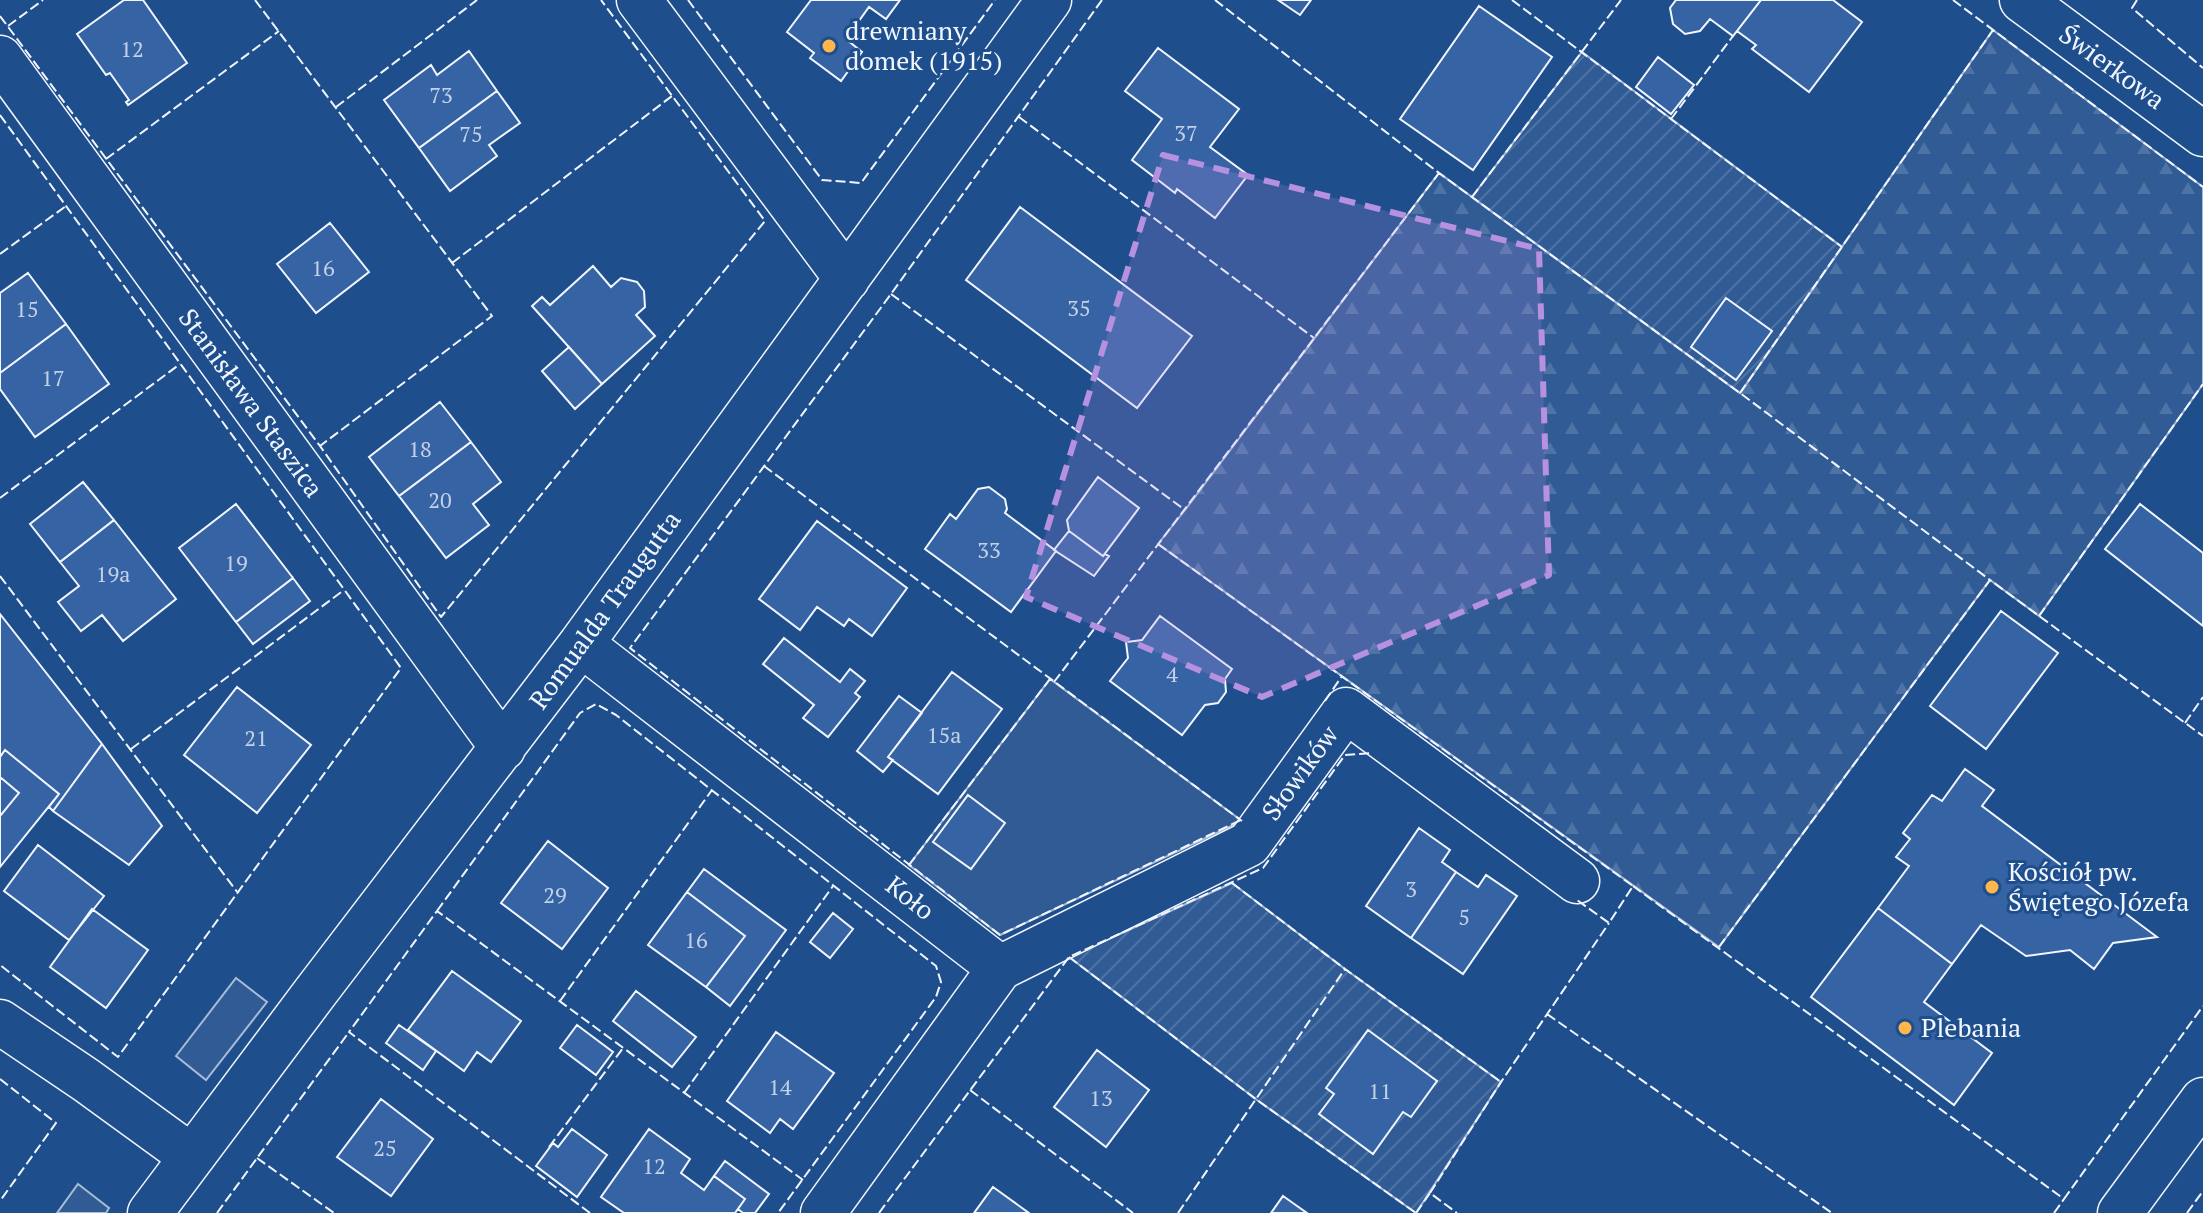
<svg xmlns="http://www.w3.org/2000/svg" width="2203" height="1213" viewBox="0 0 2203 1213" font-family="'PT Serif',serif">
  <style>
    .built { fill: #305b95; stroke: #a8bbd7; stroke-width: 2 }
    .forest { fill: url(#forest-firs); stroke: #a8bbd7; stroke-width: 2 }
    .garden { fill: url(#garden-furrows); stroke: #a8bbd7; stroke-width: 2 }
    .building { fill: #3563a3; stroke: #f2f6ff; stroke-width: 2 }
    .lines { fill: none; stroke-linecap: round; stroke-linejoin: round }
    .minor-casing { stroke: #f2f6ff; stroke-width: 47 }
    .minor { stroke: #1f4e8c; stroke-width: 44 }
    .fence { stroke: #f2f6ff; stroke-width: 2; stroke-dasharray: 10 4; stroke-linecap: butt }
    .marked { fill: #b691df; fill-opacity: 0.2; stroke: #b691df; stroke-width: 6; stroke-dasharray: 16 10; stroke-linejoin: round }
    .poi-dot { fill: #ffb74d; stroke: #1f4e8c; stroke-width: 3 }
    .labels { text-anchor: middle; stroke-width: 6; stroke-linejoin: round; paint-order: stroke }
    .number-label { font-size: 22px; fill: #c3d1e8 }
    .poi-label { font-size: 26px; fill: #f2f6ff; stroke: #1f4e8c; text-anchor: start }
    .street-label { font-size: 26px; fill: #f2f6ff; stroke: #1f4e8c }
  </style>
  <defs>
    <pattern id="forest-firs" width="22" height="20" patternUnits="userSpaceOnUse" patternTransform="scale(2)"><rect width="22" height="20" fill="#305b95"/><path d="M5 1l3.5 6h-7zM16 11l3.5 6h-7z" fill="#4e73a5"/></pattern>
    <pattern id="garden-furrows" width="10" height="10" patternUnits="userSpaceOnUse" patternTransform="scale(2)"><rect width="10" height="10" fill="#305b95"/><path d="M-1 1l2-2M0 10L10 0M9 11l2-2" fill="none" stroke="#4e73a5"/></pattern>
  </defs>
  <rect width="100%" height="100%" fill="#1f4e8c"/>
  <path class="built" d="M1050,679L1242,821L1000,935L909,865Z
    M236,978L267,1002L206,1080L176,1056Z
    M78,1184L109,1208L106,1213H57Z"/>
  <path class="forest" d="M1993,30L2203,187V384L2039,616L1990,580L1719,947L1158,544L1185,510L1439,173L1740,393Z"/>
  <path class="garden" d="M1582,52L1842,247L1740,393L1472,197Z
    M1232,883L1345,969L1501,1082L1416,1213L1257,1100L1069,957Z"/>
  <path class="building" d="M124,0H143L187,63L128,105L126,102L129,100L110,73L106,75L77,34Z
    M811,0H900L886,19L869,7L846,39L862,52L841,81L810,58L814,53L787,32Z
    M1278,0H1311L1300,15Z
    M1676,0H1761L1733,36L1710,19L1700,31L1685,34L1673,24L1670,8Z
    M1761,0H1833L1862,22L1809,92L1752,49L1756,45L1737,31Z
    M1479,6L1552,57L1473,170L1400,119Z
    M1158,48L1239,109L1210,147L1248,175L1215,218L1177,189L1175,193L1132,160L1162,119L1125,91Z
    M469,51L497,91L419,148L384,100L431,65L437,75Z
    M1658,57L1694,85L1671,114L1636,87Z
    M497,91L520,123L489,145L497,156L450,191L419,148Z
    M1020,207L1192,336L1137,408L966,280Z
    M330,223L369,272L316,313L277,264Z
    M593,266L611,287L621,278L637,282L644,291L645,307L636,315L655,336L602,384L532,306L542,297L550,305Z
    M28,273L66,324L0,373V293Z
    M1726,298L1772,331L1736,380L1691,347Z
    M66,324L109,384L35,437L0,389V373Z
    M569,347L602,384L575,409L542,371Z
    M440,402L471,442L399,496L369,457Z
    M471,442L501,482L473,504L489,525L446,558L399,496Z
    M1098,477L1139,508L1103,556L1069,531L1067,520Z
    M83,482L114,520L60,562L30,524Z
    M989,487L1005,499L1007,509L1005,513L1056,551L1011,612L925,549L950,514L956,519L978,489Z
    M236,504L293,578L236,622L179,548Z
    M2140,504L2203,553V626L2105,549Z
    M114,520L176,599L123,641L102,615L81,631L58,602L79,586L60,562Z
    M817,521L907,588L872,636L849,619L844,626L817,607L800,630L759,599Z
    M1069,531L1103,556L1105,554L1109,556L1094,576L1054,550Z
    M293,578L310,601L253,644L236,622Z
    M2001,611L2058,653L1986,749L1930,706Z
    M0,614L102,744L53,811L49,807L59,794L5,750L0,757Z
    M1160,616L1232,669L1225,679L1226,692L1218,703L1205,705L1182,735L1110,681L1128,658L1126,642L1142,640Z
    M784,638L840,682L850,669L865,681L855,693L860,697L828,737L803,718L814,705L763,664Z
    M952,672L1002,709L938,794L888,757Z
    M237,687L311,745L257,813L184,755Z
    M899,696L922,713L888,757L893,760L883,772L857,751Z
    M102,744L162,826L129,865L53,811Z
    M5,750L59,794L0,867V816L19,793L0,777V757Z
    M1965,769L1994,790L1982,806L2157,937L2113,943L2094,969L2070,950L2026,956L1981,925L1952,964L1878,908L1909,866L1896,857L1910,839L1903,833L1932,795L1942,801Z
    M0,777L19,793L0,816Z
    M968,795L1005,823L971,869L933,842Z
    M1419,828L1450,850L1442,862L1456,872L1411,938L1366,906Z
    M548,841L608,888L562,949L501,903Z
    M38,845L104,896L69,940L4,891Z
    M704,869L786,930L730,1006L706,987L745,936L687,892Z
    M1456,872L1478,887L1486,875L1517,896L1463,974L1411,938Z
    M687,892L745,936L706,987L648,945Z
    M1878,908L1952,964L1924,1002L1992,1053L1954,1105L1811,997Z
    M92,909L148,950L106,1008L50,967Z
    M833,913L853,929L830,958L810,942Z
    M452,971L521,1021L491,1062L477,1052L464,1071L408,1030Z
    M636,991L696,1037L672,1067L613,1021Z
    M399,1025L436,1051L423,1070L386,1043Z
    M577,1025L613,1052L596,1075L560,1048Z
    M1368,1030L1437,1081L1411,1117L1403,1112L1373,1154L1319,1114L1334,1094L1326,1088Z
    M776,1032L834,1073L793,1129L780,1119L770,1133L727,1101Z
    M1097,1050L1149,1090L1106,1147L1054,1107Z
    M381,1099L433,1139L391,1196L337,1157Z
    M572,1129L607,1155L577,1197L536,1166L553,1143L558,1147Z
    M649,1129L690,1159L681,1173L704,1190L714,1176L745,1199L735,1213H624L601,1197Z
    M725,1161L769,1194L755,1213H743L738,1209L745,1199L714,1176Z
    M993,1187L1029,1213H974Z
    M1283,1196L1307,1213H1271Z"/>
  <g class="lines">
    <defs>
      <path id="minor" d="M639,0L847,279
        M2022,0L2203,134
        M0,58L503,748
        M581,644L1000,968L823,1213
        M1000,968L1249,844L1346,710L1577,881
        M0,1022L86,1080L192,1157
        M150,1213L314,994L581,644L1049,0
        M2120,1213L2203,1100"/>
    </defs>
    <use href="#minor" class="minor-casing"/>
    <use href="#minor" class="minor"/>
    <path class="fence" d="M255,0L492,316L320,446
      M688,0L822,180L861,183L995,0
      M1102,0L891,294L630,648L1000,935L1243,819
      M1215,0L1439,173L1740,393L1990,580
      M1512,0L1842,247
      M1953,0L2203,187
      M2137,0L2132,8L2203,68
      M0,16L320,446L441,617L765,221L601,0
      M8,26L43,0
      M336,107L477,0
      M0,115L401,668L118,1057L0,965
      M1019,117L1314,338
      M1671,119L1733,36
      M106,159L279,31
      M1472,197L1621,0
      M0,254L66,206
      M452,263L672,96
      M891,294L1185,510
      M1740,393L1993,30
      M764,466L1242,821
      M0,498L180,364
      M1158,544L1633,886L1609,923L1577,900
      M0,576L238,893
      M2039,616L2203,384
      M1054,682L1439,173
      M1325,701L1342,676
      M2185,723L2203,697
      M131,749L344,590
      M909,865L1050,679
      M1232,883L1345,969L1501,1082
      M1633,886L2064,1199L2203,1006
      M437,911L580,713L596,704L616,715L936,966L941,982L936,997L778,1213
      M1719,947L1990,580L2203,736
      M1069,957L1257,1100L1416,1213
      M560,1001L712,790
      M1547,1014L1832,1213
      M0,1079L56,1123L0,1201
      M970,1090L1133,1213
      M684,1093L833,886
      M549,1147L623,1048
      M257,1158L334,1213
      M1430,1193L1501,1082L1609,923
      M217,1213L349,1032
      M590,1213L349,1032L437,911L803,1180
      M879,1213L1069,957L1263,868L1345,755L1373,753
      M1178,1213L1345,969
      M1416,1213L1430,1193L1457,1213
      M2054,1213L2064,1199
      M2187,1213L2203,1191"/>
  </g>
  <path class="marked" d="M1163,155L1539,249L1549,575L1262,697L1026,597Z"/>
  <g class="poi-dot">
    <circle cx="829" cy="46" r="8"/>
    <circle cx="1992" cy="887" r="8"/>
    <circle cx="1905" cy="1028" r="8"/>
  </g>
  <g class="labels">
    <g class="number-label">
      <text x="132" y="57">12</text>
      <text x="441" y="103">73</text>
      <text x="1186" y="141">37</text>
      <text x="471" y="142">75</text>
      <text x="323" y="276">16</text>
      <text x="1079" y="316">35</text>
      <text x="27" y="317">15</text>
      <text x="53" y="386">17</text>
      <text x="420" y="457">18</text>
      <text x="440" y="508">20</text>
      <text x="989" y="558">33</text>
      <text x="236" y="571">19</text>
      <text x="113" y="582">19a</text>
      <text x="1172" y="682">4</text>
      <text x="944" y="743">15a</text>
      <text x="256" y="746">21</text>
      <text x="1411" y="897">3</text>
      <text x="555" y="903">29</text>
      <text x="1464" y="925">5</text>
      <text x="696" y="948">16</text>
      <text x="780" y="1095">14</text>
      <text x="1380" y="1099">11</text>
      <text x="1101" y="1106">13</text>
      <text x="385" y="1156">25</text>
      <text x="654" y="1174">12</text>
    </g>
    <g class="poi-label">
      <text x="845" y="40">drewniany<tspan x="845" dy="30">domek (1915)</tspan></text>
      <text x="2008" y="881">Kościół pw.<tspan x="2008" dy="30">Świętego Józefa</tspan></text>
      <text x="1921" y="1037">Plebania</text>
    </g>
    <g class="street-label">
      <text transform="translate(2112 67) rotate(36)" y="9">Świerkowa</text>
      <text transform="translate(251 403) rotate(54)" y="9">Stanisława Staszica</text>
      <text transform="translate(605 610) rotate(-54)" y="9">Romualda Traugutta</text>
      <text transform="translate(1300 773) rotate(-54)" y="9">Słowików</text>
      <text transform="translate(910 898) rotate(38)" y="9">Koło</text>
    </g>
  </g>
</svg>
